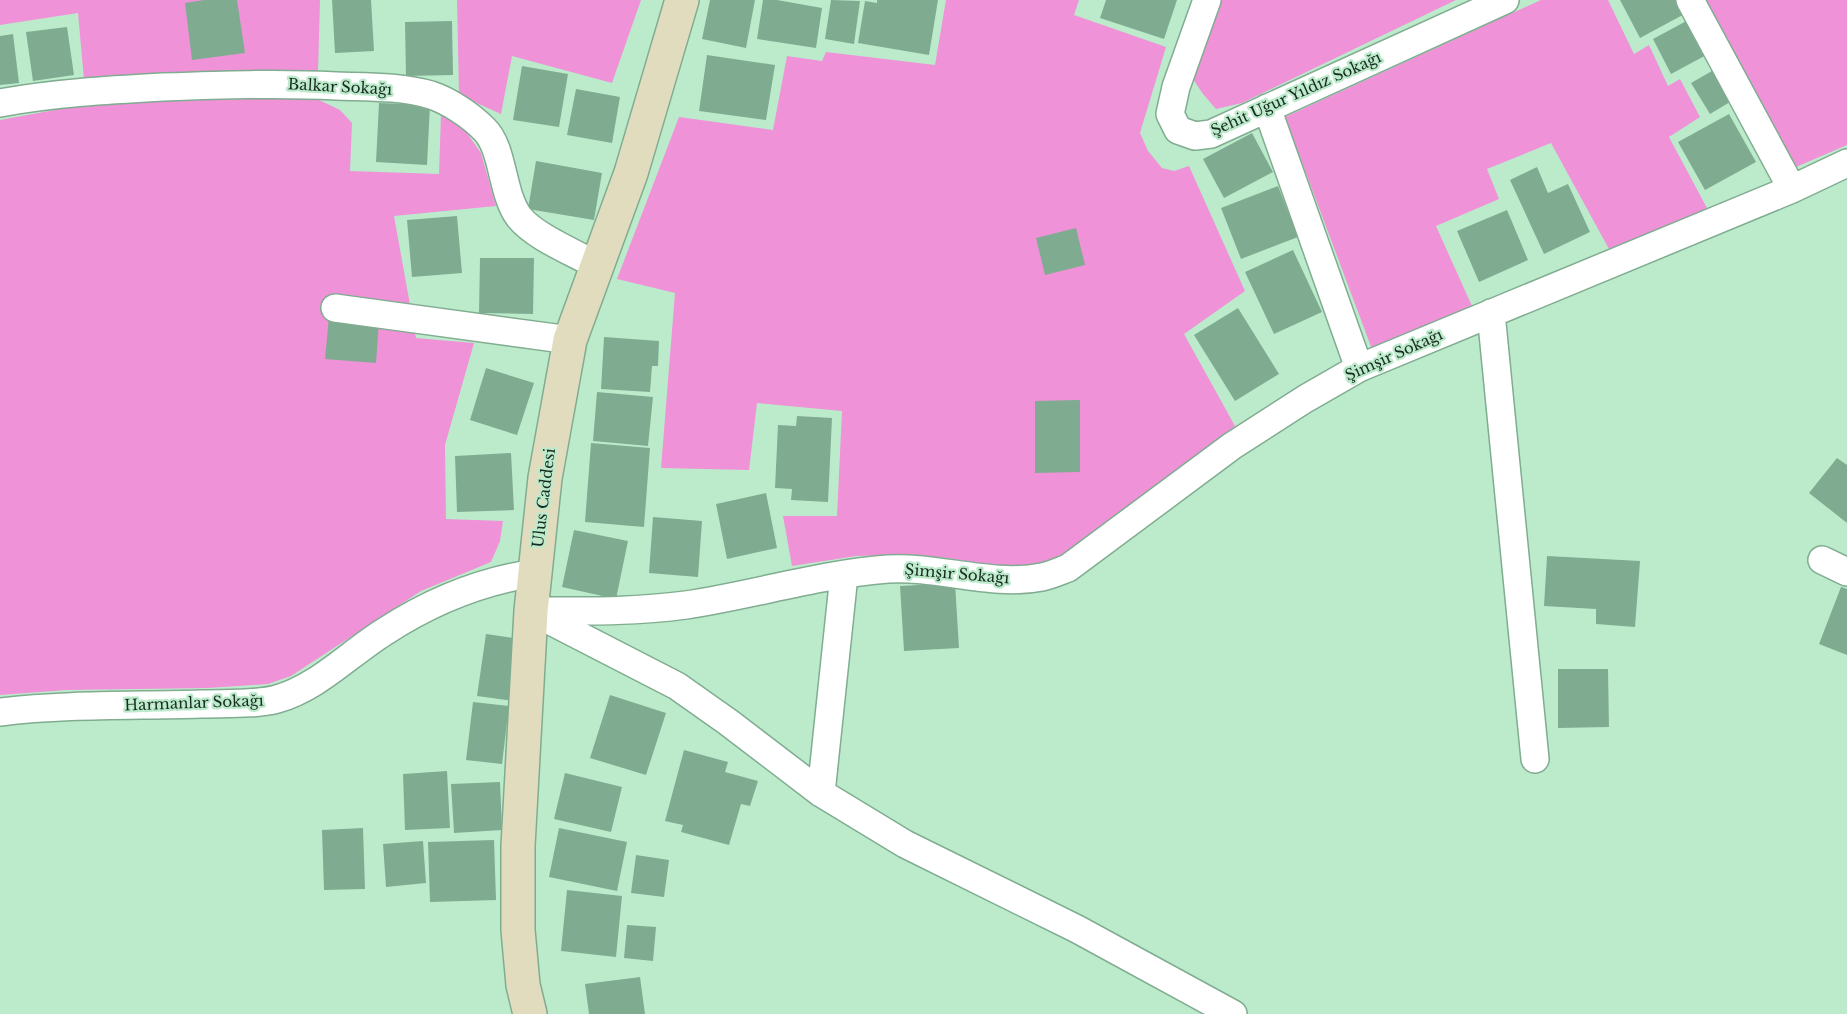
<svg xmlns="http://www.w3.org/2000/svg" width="1847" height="1014" viewBox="0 0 1847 1014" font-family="'Libre Baskerville',serif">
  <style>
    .green { fill: #ef92d8 }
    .building { fill: #7fac90 }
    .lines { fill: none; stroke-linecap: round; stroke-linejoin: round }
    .street-casing { stroke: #80ac90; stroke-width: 30 }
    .secondary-casing { stroke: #80ac90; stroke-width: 36 }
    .street { stroke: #fff; stroke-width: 27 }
    .secondary { stroke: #e2dcbf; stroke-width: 33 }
    .labels { text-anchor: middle; stroke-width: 4.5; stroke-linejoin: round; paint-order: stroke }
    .street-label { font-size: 15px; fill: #192b20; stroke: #bcebcc }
  </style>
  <rect width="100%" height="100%" fill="#bcebcc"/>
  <path class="green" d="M0,0H320L318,72L84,80L78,13L0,25Z
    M457,0H641L612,83L512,56L501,114L459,95Z
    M946,0H1079L1074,15L1166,47L1140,133L1148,151L1162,168L1174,171L1189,166L1245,291L1184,334L1235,426L1069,551L1047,563L1027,568L997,566L947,558L898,555L856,556L792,566L783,516H837L842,411L757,403L749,470L661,468L675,293L617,279L679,117L773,130L787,56L822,61L826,52L935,65Z
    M1221,0H1456L1242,103L1216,109L1203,94L1193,79Z
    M1541,0H1608L1634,54L1649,45L1668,86L1680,79L1700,117L1669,137L1708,210L1609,249L1551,143L1487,169L1499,199L1436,226L1472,306L1373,352L1285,117Z
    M1701,0H1847V145L1796,167Z
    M315,98L340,110L352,123L350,171L439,174L441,114L462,126L481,153L496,206L394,216L416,338L474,343L445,445L446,519L503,521L500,541L491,562L421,591L291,676L268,684L208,688L67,690L0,695V120L98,102Z"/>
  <path class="building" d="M204,0H237L245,53L192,60L185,3Z
    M332,0H371L374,51L335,53Z
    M710,0H755L746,48L702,39Z
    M763,0H777L822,8L816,48L757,39Z
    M831,0L860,1L854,44L825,39Z
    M877,0H938L929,55L858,43L865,1L877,3Z
    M1106,0H1177L1164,39L1100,18Z
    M1620,0H1684L1690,11L1640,38Z
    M1692,18L1710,53L1671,74L1653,39Z
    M452,21L453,75L406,76L405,22Z
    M67,27L74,75L33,81L26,32Z
    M13,34L19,83L0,85V36Z
    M707,55L775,65L766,120L699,111Z
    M522,66L568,74L559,127L513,120Z
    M1712,71L1730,102L1710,114L1691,83Z
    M576,89L620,97L612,143L567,135Z
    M379,103L430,105L427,165L376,162Z
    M1729,114L1756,162L1705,190L1678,142Z
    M1252,133L1273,172L1224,198L1203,159Z
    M536,161L602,173L594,220L528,209Z
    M1537,167L1548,193L1568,184L1590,232L1544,254L1510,180Z
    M1278,186L1298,237L1241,259L1221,208Z
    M1507,210L1528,260L1479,282L1457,231Z
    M457,216L462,273L412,277L407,220Z
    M1076,228L1085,265L1045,275L1036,238Z
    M1293,250L1322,312L1274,334L1245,272Z
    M480,258H534L533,314L479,313Z
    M1238,308L1279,374L1235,401L1194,335Z
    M329,317L379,321L376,363L325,359Z
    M604,337L659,341L658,366H652L650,392L601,389Z
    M486,368L534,383L517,435L470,420Z
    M597,392L653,397L648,446L593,441Z
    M1080,400V472L1035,473V401Z
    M797,416L832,418L828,502L791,500L792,489L775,488L778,425L796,426Z
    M591,443L650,448L644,527L585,522Z
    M511,453L514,510L457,512L455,456Z
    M1837,458L1847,465V523L1809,493Z
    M766,493L777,548L727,559L716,504Z
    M653,517L702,521L698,577L649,573Z
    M574,530L628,541L616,599L562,587Z
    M1547,556L1640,561L1635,627L1596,624V609L1544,606Z
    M955,583L959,648L904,651L900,586Z
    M1841,587L1847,589V655L1819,644Z
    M486,634L521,639L513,701L477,696Z
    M1558,669H1608L1609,727L1558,728Z
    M610,695L666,713L646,775L590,758Z
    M473,702L509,706L502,764L466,760Z
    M684,750L728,762L725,772L758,781L750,806L741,804L729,845L681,832L683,825L665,821Z
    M447,771L450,828L405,830L403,774Z
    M565,773L622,787L611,832L554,819Z
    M500,782L502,830L454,833L451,784Z
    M363,828L365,889L324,890L322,830Z
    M559,828L627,842L617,891L549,877Z
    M494,840L496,900L430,902L428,842Z
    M423,841L426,883L386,887L383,844Z
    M636,855L669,860L664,897L631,893Z
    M567,890L622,896L616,957L561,951Z
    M627,925L656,927L653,961L624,958Z
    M640,977L645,1014H589L585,984Z"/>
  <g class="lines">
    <defs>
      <path id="street" d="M1207,0L1176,87L1170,114L1178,130L1195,136L1211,134L1505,0
        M1690,0L1792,189
        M0,103C54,93 108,90 163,87C220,85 278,83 336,86C367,87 401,86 431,95C449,101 470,115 484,129C504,148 501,193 519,217C535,237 573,252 596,265
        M1267,108L1359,368
        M335,308L570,340
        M1491,313L1535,759
        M1822,560L1847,572
        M531,611C583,611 634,612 686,605C753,595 820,574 888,569C939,566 992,587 1042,577C1051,575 1060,571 1068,568L1232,446L1305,399L1359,368L1792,189L1847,163
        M537,614L677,686L728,722L821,793L905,844L1077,929L1233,1014
        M0,712C66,704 133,706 200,704C222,703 256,705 277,699C317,688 349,654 384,632C430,602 481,581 535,573
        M821,793L844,575"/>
      <path id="secondary" d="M530,1014L523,985L518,930V846L531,611L545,478L570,340L631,173L682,0"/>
    </defs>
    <use href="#street" class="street-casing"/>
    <use href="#secondary" class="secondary-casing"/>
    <use href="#street" class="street"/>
    <use href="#secondary" class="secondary"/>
  </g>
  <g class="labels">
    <g class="street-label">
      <text transform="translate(340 87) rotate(3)" y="5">Balkar Sokağı</text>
      <text transform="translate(1296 94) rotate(-24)" y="5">Şehit Uğur Yıldız Sokağı</text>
      <text transform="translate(1394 355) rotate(-24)" y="5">Şimşir Sokağı</text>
      <text transform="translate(544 498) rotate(-83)" y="5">Ulus Caddesi</text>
      <text transform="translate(957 574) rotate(5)" y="5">Şimşir Sokağı</text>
      <text transform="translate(194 703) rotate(-2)" y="5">Harmanlar Sokağı</text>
    </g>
  </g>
</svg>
